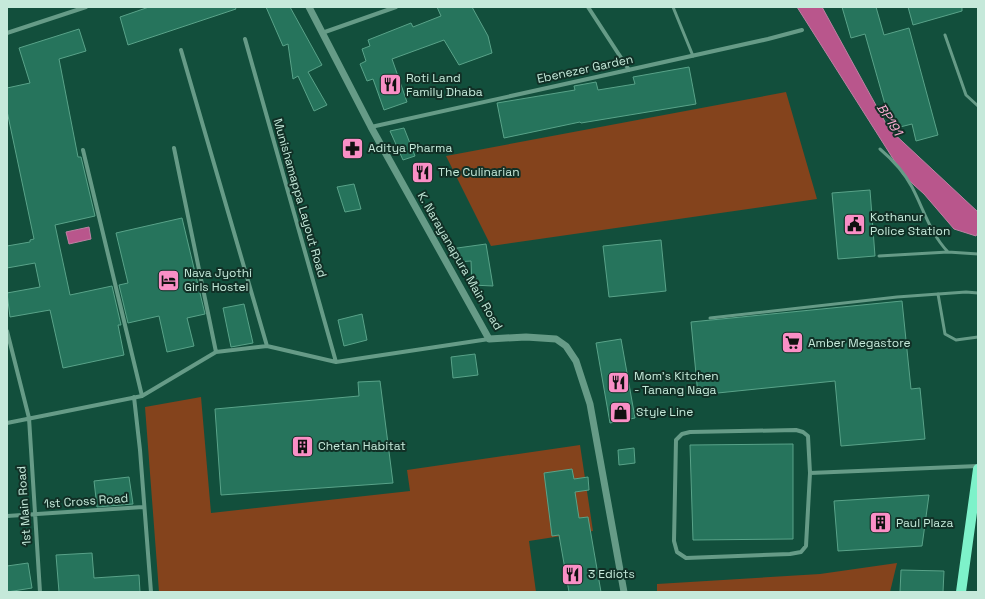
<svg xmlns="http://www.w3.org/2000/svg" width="985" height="599" viewBox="0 0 985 599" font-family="'Space Grotesk',sans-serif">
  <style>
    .green { fill: #84431c }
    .water { fill: #b9568c; stroke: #bd82a3 }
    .building { fill: #26745c; stroke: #59a389 }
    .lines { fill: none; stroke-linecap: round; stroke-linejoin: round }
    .service { stroke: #669b87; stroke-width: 3 }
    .minor { stroke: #669b87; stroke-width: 4 }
    .tertiary { stroke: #669b87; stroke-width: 7 }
    .primary { stroke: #7ef2ca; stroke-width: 10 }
    .labels { text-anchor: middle; stroke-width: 4; stroke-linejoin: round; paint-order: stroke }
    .street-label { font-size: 12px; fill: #c5e9da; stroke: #113026 }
    .poi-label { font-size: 12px; fill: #c5e9da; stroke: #113026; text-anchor: start }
    .water-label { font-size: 13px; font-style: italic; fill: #faacd2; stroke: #113026 }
  </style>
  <rect width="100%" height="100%" fill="#124f3c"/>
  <path class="green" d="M786,92L817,199L491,246L446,156Z
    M201,397L211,513L410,491L407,470L580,445L593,531L529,541L536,592H159L145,407Z
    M897,563L890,592H657V584L820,574Z"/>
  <path class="water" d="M797,7H822L889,129L978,212V232L976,236L954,229L924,194L904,176Z
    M89,227L91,239L69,244L66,232Z"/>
  <path class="building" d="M149,7H235L236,9L128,45L120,17Z
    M266,7H290L322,65L308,72L327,105L314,111L298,76L293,79L288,44L283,46Z
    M437,7H472L488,36L492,53L459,65L444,40L392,59L407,102L384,110L373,79L367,81L360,64L366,61L362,49L370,46L368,40L411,23L413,27L441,16Z
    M842,7H876L884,35L909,28L938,135L916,141L912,124L892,129L865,34L851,38Z
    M908,7H962V11L913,25Z
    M79,29L86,51L59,59L78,157H81L95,216L55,225L70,295L112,286L121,325H118L124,355L63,368L50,310L10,317L7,293L40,287L35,263L7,268V246L30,242V240L34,239L7,111V88L30,83L19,48Z
    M689,67L696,104L581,123L580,122L504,138L497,103L575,90L574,86L596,82L598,90L635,84L633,77Z
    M404,128L415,156L403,160L390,131Z
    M354,184L361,209L345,212L337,187Z
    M870,190L875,256L838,259L832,193Z
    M182,218L205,314L187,318L194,346L167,352L159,316L128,323L119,285L128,283L116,233Z
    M661,240L666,291L609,297L603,246Z
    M486,244L493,286L472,285L471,261L457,262L450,249Z
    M902,301L911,389L920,388L925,439L841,446L835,381L698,395L691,322Z
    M244,304L253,343L231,347L223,308Z
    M362,314L367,340L344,346L338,320Z
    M621,339L635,418L610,423L596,343Z
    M475,354L478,375L453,378L451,357Z
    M380,381L393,483L221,495L215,409L359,396L358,382Z
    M793,444V539L693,540L690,445Z
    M634,448L635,463L619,465L618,450Z
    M572,469L574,479L588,477L589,490L575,492L579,518L588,517L601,592H569L559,535L552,536L544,473Z
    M129,477L133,504L97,507L94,481Z
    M929,495L922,546L838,551L834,501Z
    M92,553L94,578L139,575L140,592H59L56,555Z
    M28,563L32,588L7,592V566Z
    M901,570L944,571L943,592H900Z"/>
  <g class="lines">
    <path class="service" d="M673,7L693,56
      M945,35L966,95L978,106
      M880,149C893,160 904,172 912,187C924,210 930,233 948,252
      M879,256L948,252L978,254
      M938,294L945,334L956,340L978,337
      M710,318L897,297L966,292L978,293"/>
    <path class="minor" d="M588,7L629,70
      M7,33L86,7
      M322,33L396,7
      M245,39L336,362
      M181,50L267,346
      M371,127L768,39L802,30
      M174,148L216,352
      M83,150L142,396
      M7,331L29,418L40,592
      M134,397L140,450L151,592
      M7,423L142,396L216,352L267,346L336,362L489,339
      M796,430L803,432L808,436L810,473L806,546L801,552L790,554L686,558L677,552L674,541L676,440L682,434L690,432Z
      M810,473L978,466
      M7,516L143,507"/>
    <path class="tertiary" d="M309,7L371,127L489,339L526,337L556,339L566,346L576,361L590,404L624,592"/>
    <path class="primary" d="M961,592L978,469"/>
  </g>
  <defs>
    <symbol id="restaurant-square" viewBox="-11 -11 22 22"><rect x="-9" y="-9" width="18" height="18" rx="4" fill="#fa8fc6" stroke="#113026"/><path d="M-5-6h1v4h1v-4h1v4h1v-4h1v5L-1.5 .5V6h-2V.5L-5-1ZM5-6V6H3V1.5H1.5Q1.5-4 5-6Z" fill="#111"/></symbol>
    <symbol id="pharmacy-square" viewBox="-11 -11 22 22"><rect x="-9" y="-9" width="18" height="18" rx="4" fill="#fa8fc6" stroke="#113026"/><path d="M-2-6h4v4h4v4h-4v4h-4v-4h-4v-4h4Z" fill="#111"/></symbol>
    <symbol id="civic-square" viewBox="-11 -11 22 22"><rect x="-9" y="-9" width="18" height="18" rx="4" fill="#fa8fc6" stroke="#113026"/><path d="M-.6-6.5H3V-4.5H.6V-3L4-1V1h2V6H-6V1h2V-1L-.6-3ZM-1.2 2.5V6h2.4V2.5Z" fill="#111"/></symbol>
    <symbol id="hotel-square" viewBox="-11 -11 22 22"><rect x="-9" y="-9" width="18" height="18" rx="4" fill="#fa8fc6" stroke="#113026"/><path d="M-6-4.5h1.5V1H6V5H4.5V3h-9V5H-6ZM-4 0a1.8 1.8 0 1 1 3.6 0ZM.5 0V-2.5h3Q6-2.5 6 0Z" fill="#111"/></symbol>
    <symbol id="supermarket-square" viewBox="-11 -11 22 22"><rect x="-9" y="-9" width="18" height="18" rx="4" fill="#fa8fc6" stroke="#113026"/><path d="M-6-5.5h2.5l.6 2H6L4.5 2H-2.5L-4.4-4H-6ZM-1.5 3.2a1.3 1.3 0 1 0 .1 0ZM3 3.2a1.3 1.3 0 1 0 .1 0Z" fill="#111"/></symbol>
    <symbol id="shop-square" viewBox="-11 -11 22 22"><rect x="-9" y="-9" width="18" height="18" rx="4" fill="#fa8fc6" stroke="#113026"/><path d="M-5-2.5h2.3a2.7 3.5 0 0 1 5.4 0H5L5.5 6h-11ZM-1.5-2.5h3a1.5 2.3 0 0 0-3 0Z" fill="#111"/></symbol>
    <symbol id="building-square" viewBox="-11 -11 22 22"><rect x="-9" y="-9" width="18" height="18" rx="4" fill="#fa8fc6" stroke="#113026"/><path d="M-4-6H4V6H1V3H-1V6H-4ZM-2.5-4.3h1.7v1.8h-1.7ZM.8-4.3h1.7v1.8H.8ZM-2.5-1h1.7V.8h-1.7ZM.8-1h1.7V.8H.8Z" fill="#111"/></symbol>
  </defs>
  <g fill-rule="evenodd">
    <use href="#restaurant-square" x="378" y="72" width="25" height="25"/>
    <use href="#pharmacy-square" x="340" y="136" width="25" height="25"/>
    <use href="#restaurant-square" x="410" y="160" width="25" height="25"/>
    <use href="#civic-square" x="842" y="212" width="25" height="25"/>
    <use href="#hotel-square" x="156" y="268" width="25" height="25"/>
    <use href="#supermarket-square" x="780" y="330" width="25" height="25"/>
    <use href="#restaurant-square" x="606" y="370" width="25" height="25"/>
    <use href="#shop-square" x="608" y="400" width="25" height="25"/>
    <use href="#building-square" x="290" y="434" width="25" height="25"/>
    <use href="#building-square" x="868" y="510" width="25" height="25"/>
    <use href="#restaurant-square" x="560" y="562" width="25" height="25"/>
  </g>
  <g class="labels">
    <g class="street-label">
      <text transform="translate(585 69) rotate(-12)" y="4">Ebenezer Garden</text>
      <text transform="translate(300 198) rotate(74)" y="4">Munishamappa Layout Road</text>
      <text transform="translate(460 261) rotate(60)" y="4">K. Narayanapura Main Road</text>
      <text transform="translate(86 501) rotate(-4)" y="4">1st Cross Road</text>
      <text transform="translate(24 506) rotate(-94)" y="4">1st Main Road</text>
    </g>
    <g class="poi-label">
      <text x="406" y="82">Roti Land<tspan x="406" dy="14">Family Dhaba</tspan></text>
      <text x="368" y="152">Aditya Pharma</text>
      <text x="438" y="176">The Culinarian</text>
      <text x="870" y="221">Kothanur<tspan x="870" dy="14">Police Station</tspan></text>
      <text x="184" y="277">Nava Jyothi<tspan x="184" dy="14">Girls Hostel</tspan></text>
      <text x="808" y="347">Amber Megastore</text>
      <text x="634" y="380">Mom's Kitchen<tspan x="634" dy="14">- Tanang Naga</tspan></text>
      <text x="636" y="416">Style Line</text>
      <text x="318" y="450">Chetan Habitat</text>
      <text x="896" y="527">Paul Plaza</text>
      <text x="588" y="578">3 Ediots</text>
    </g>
    <g class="water-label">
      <text transform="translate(890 119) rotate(57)" y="5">BP191</text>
    </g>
  </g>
  <rect width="985" height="599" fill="none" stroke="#c5e9da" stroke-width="16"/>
</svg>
